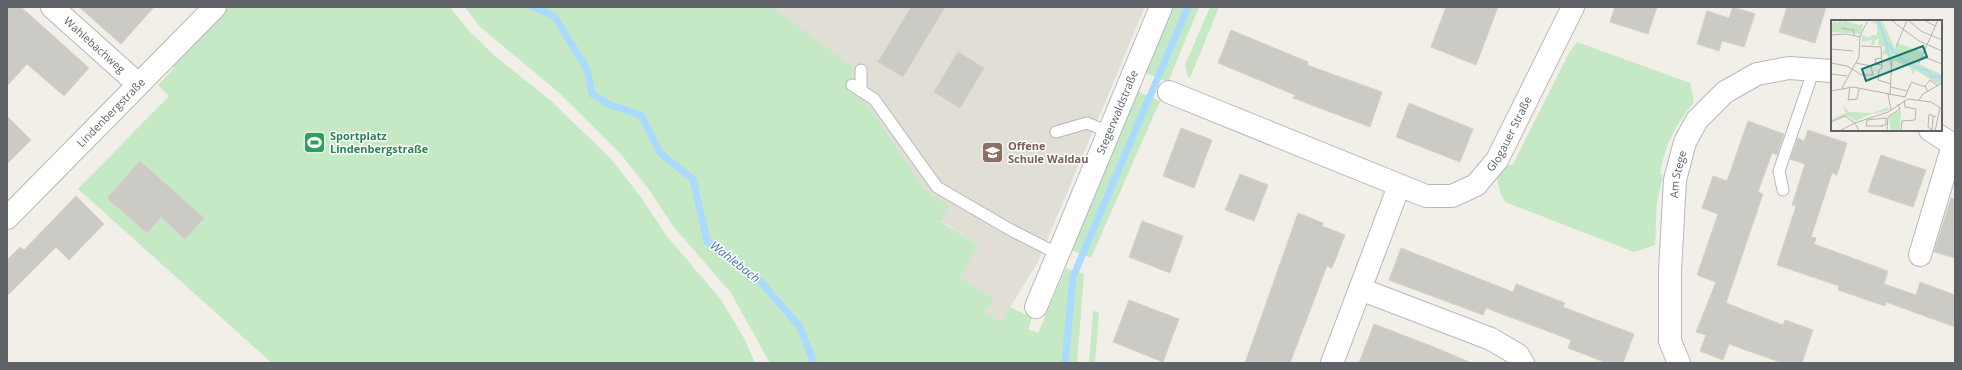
<svg xmlns="http://www.w3.org/2000/svg" width="1962" height="370" viewBox="0 0 1962 370" font-family="'Open Sans',sans-serif">
  <style>
    .education { fill: #e1ded6 }
    .green { fill: #c5e8c5 }
    .lines { fill: none; stroke-linecap: round; stroke-linejoin: round }
    .stream { stroke: #aadaff; stroke-width: 7 }
    .building { fill: #cccac5; stroke: #d6d1c6 }
    .service-casing { stroke: #b5b8bc; stroke-width: 13 }
    .minor-casing { stroke: #b5b8bc; stroke-width: 24 }
    .service { stroke: #fff; stroke-width: 11 }
    .minor { stroke: #fff; stroke-width: 22 }
    .labels { text-anchor: middle; stroke-width: 3; stroke-linejoin: round; paint-order: stroke }
    .street-label { font-size: 11px; fill: #5f6368; stroke: #fff }
    .leisure-label { font-size: 11px; font-weight: bold; fill: #27864d; stroke: #fff; text-anchor: start }
    .education-label { font-size: 11px; font-weight: bold; fill: #785e54; stroke: #fff; text-anchor: start }
    .water-label { font-size: 12px; font-style: italic; fill: #4174aa; stroke: #fff }
    .inset-river { fill: none; stroke: #aadaff; stroke-width: 2 }
    .inset-road { fill: none; stroke: #b3b3b1; stroke-width: 1 }
    .view { fill: #0f766e; fill-opacity: 0.15; stroke: #0f766e; stroke-width: 2 }
    .inset-edge { fill: none; stroke: #5f6368; stroke-width: 2 }
  </style>
  <rect width="100%" height="100%" fill="#f1efe8"/>
  <path class="education" d="M772,7H1145L1038,262L1001,322L985,312L993,299L960,278L979,246L940,220L948,206L925,190L874,114Z"/>
  <path class="green" d="M225,7H450L470,32L495,56L550,100L611,159L640,196L666,235L722,301L745,340L755,363H272L78,189L169,96L158,85L174,68L170,63Z
    M465,7H772L852,67V90L874,114L925,190L949,206L940,221L979,246L960,278L994,299L985,312L1001,322L1010,307L1032,318L1028,329L1038,333L1066,268L1084,274L1077,363H770L731,293L673,226L648,188L619,152L557,91L479,26Z
    M1174,7H1199L1168,82L1146,73L1153,55V48L1163,32L1166,19Z
    M1210,7H1219L1190,78L1187,76L1185,65Z
    M1577,42L1690,83L1694,102C1676,124 1665,145 1660,173L1663,176L1657,202L1655,245L1634,252L1505,202L1500,192L1497,179L1504,167L1513,164L1569,53Z
    M1137,91L1160,101L1091,258L1071,250Z
    M1095,311L1099,312L1095,363H1089L1093,312Z"/>
  <g class="lines">
    <path class="stream" d="M534,7L554,16L587,69L592,94L610,105L641,115L660,153L693,179L707,241L761,282L800,327L814,363
      M1065,363L1073,277L1188,7"/>
  </g>
  <path class="building" d="M7,7H21L89,68L64,96L27,64L7,86Z
    M79,7H154L121,44Z
    M911,7H945L903,77L878,62Z
    M1446,7H1498L1476,65L1431,47Z
    M1615,7H1657L1648,34L1610,22Z
    M1733,7L1755,14L1744,47L1722,41L1719,51L1697,44L1707,11L1729,18Z
    M1787,7H1826L1815,43L1779,32Z
    M1231,30L1308,62L1307,65L1382,92L1370,127L1293,98L1295,95L1218,63Z
    M958,52L984,68L960,108L934,92Z
    M1409,103L1473,129L1460,162L1396,137Z
    M7,116L31,140L7,164Z
    M1748,121L1784,134L1777,155L1772,153L1758,192L1763,194L1726,303L1783,325L1785,320L1813,330L1802,363H1782L1729,344L1723,360L1700,351L1706,335L1696,332L1716,282L1697,275L1718,214L1702,208L1713,176L1727,181Z
    M1181,128L1212,140L1194,188L1163,176Z
    M1808,130L1847,143L1837,175L1832,173L1811,237L1816,238L1814,244L1888,271L1884,284L1916,295L1920,282L1955,295V327L1886,302L1885,306L1838,290L1839,286L1777,265L1796,206L1792,205L1805,164L1790,159L1798,138L1804,141Z
    M1881,155L1926,170L1913,207L1868,192Z
    M140,161L204,218L185,239L161,217L147,233L107,198Z
    M1240,174L1268,185L1254,221L1225,210Z
    M76,196L104,224L69,260L56,247L7,296V260L20,247L24,250Z
    M1951,198L1955,199V258L1934,252Z
    M1298,213L1323,223L1322,226L1345,235L1332,268L1327,266L1290,363H1245Z
    M1142,221L1183,236L1170,273L1129,257Z
    M1401,248L1513,292L1516,284L1565,303L1563,307L1634,334L1623,363H1607L1568,348L1571,340L1486,308L1483,315L1389,280Z
    M1129,300L1179,319L1163,362L1113,342Z
    M1374,324L1434,347L1469,362V363H1359Z"/>
  <g class="lines">
    <defs>
      <path id="service" d="M852,85L874,99L937,187L1009,229L1058,254
        M861,91V70
        M1056,132L1087,123L1109,132
        M1783,190L1779,171L1814,69"/>
      <g id="minor">
        <path id="s1" d="M52,7L138,84"/>
        <path id="s2" d="M1169,92L1426,196H1452L1476,185L1497,160L1573,7"/>
        <path d="M1930,130L1955,146"/>
        <path id="s3" d="M7,218L215,7"/>
        <path d="M1920,255L1953,145"/>
        <path d="M1360,289L1491,339L1518,355L1523,363"/>
        <path id="s4" d="M1036,307L1161,7"/>
        <path d="M1332,363L1399,186"/>
        <path id="s5" d="M1679,363L1670,341V271L1675,180L1685,142L1697,120L1725,92L1757,74L1789,68L1832,71"/>
      </g>
    </defs>
    <use href="#service" class="service-casing"/>
    <use href="#minor" class="minor-casing"/>
    <use href="#service" class="service"/>
    <use href="#minor" class="minor"/>
  </g>
  <defs>
    <symbol id="stadium-square" viewBox="-11 -11 22 22"><rect x="-9" y="-9" width="18" height="18" rx="4" fill="#2e9e5b" stroke="#fff"/><path d="M0-5a6.5 5 0 1 0 0 10a6.5 5 0 1 0 0-10ZM-3.5-1.8h7v3.6h-7Z" fill="#fff"/></symbol>
    <symbol id="school-square" viewBox="-11 -11 22 22"><rect x="-9" y="-9" width="18" height="18" rx="4" fill="#8d6e63" stroke="#fff"/><path d="M0-5L7-2L0 1L-7-2ZM-4 1L0 2.5L4 1V4Q0 6-4 4Z" fill="#fff"/></symbol>
  </defs>
  <g fill-rule="evenodd">
    <use href="#stadium-square" x="302" y="130" width="25" height="25"/>
    <use href="#school-square" x="980" y="140" width="25" height="25"/>
  </g>
  <g class="labels">
    <g class="street-label">
      <text dy="4" stroke="none"><textPath href="#s1" startOffset="57">Wahlebachweg</textPath></text>
      <text dy="4" stroke="none"><textPath href="#s3" startOffset="148">Lindenbergstraße</textPath></text>
      <text dy="4" stroke="none"><textPath href="#s4" startOffset="211">Stegerwaldstraße</textPath></text>
      <text dy="4" stroke="none"><textPath href="#s2" startOffset="391">Glogauer Straße</textPath></text>
      <text dy="4" stroke="none"><textPath href="#s5" startOffset="191">Am Stege</textPath></text>
    </g>
    <g class="leisure-label">
      <text x="330" y="140">Sportplatz<tspan x="330" dy="13">Lindenbergstraße</tspan></text>
    </g>
    <g class="education-label">
      <text x="1008" y="150">Offene<tspan x="1008" dy="13">Schule Waldau</tspan></text>
    </g>
    <g class="water-label">
      <text transform="translate(735 262) rotate(38)" y="4">Wahlebach</text>
    </g>
  </g>
  <g transform="translate(1831 20)">
    <rect width="111" height="111" fill="#f1efe8"/>
    <path d="M8,0H10L11,5L12,0L28,5L32,4L30,14L0,12V3H3L4,11L3,1L8,3ZM39,0H51L64,29L67,23L92,32L88,44L111,55V63L108,65L85,50L81,54L80,48L62,40L59,48L57,35L51,34L54,27L47,25L48,19L44,20V25H47H40L41,20L31,22V15L39,18V16L40,15H46V5ZM11,84L18,92L42,93L57,87L58,90L37,95L25,101L17,96L0,101V94L1,99L15,93ZM70,90L69,111H60L58,97Z" fill="#c5e8c5"/>
    <path class="inset-river" d="M47,0L55,22L68,37L91,50H96L101,57L108,56L111,61M55,22L59,41"/>
    <path class="inset-road" d="M60,0L88,21L111,31M77,0L90,11L111,20M93,0L104,6M10,8L23,10V15M0,15L15,14L29,17M30,26L50,27L51,48L48,50L47,60L60,64M65,27L76,0M0,29L22,31M91,36L111,44M51,38L44,39L45,44L51,45M0,43L16,46L31,55H42L40,46L25,43M88,43L107,0M0,54L16,56M80,62L95,67M19,67L17,80L26,79L28,69M60,67L76,71M11,68L28,37L29,16L37,0M0,71L22,67L74,77L80,63M97,72L94,66L99,60L107,66M57,74L60,90M59,75L61,40M88,80L92,74L111,63M0,102L14,96L24,103M24,103L57,92L77,79L100,82L111,89M51,107V105H55V98L36,100L35,106H51M101,110L97,107L98,94L105,97M101,110L102,96M8,111L24,103L28,111M56,111L57,97L69,89L67,84M70,111L71,101L84,100L85,89L74,87L73,80M104,111L109,88"/>
    <path class="view" d="M92,26L96,37L35,61L31,49Z"/>
    <rect width="111" height="111" class="inset-edge"/>
  </g>
  <rect width="1962" height="370" fill="none" stroke="#5f6368" stroke-width="16"/>
</svg>
